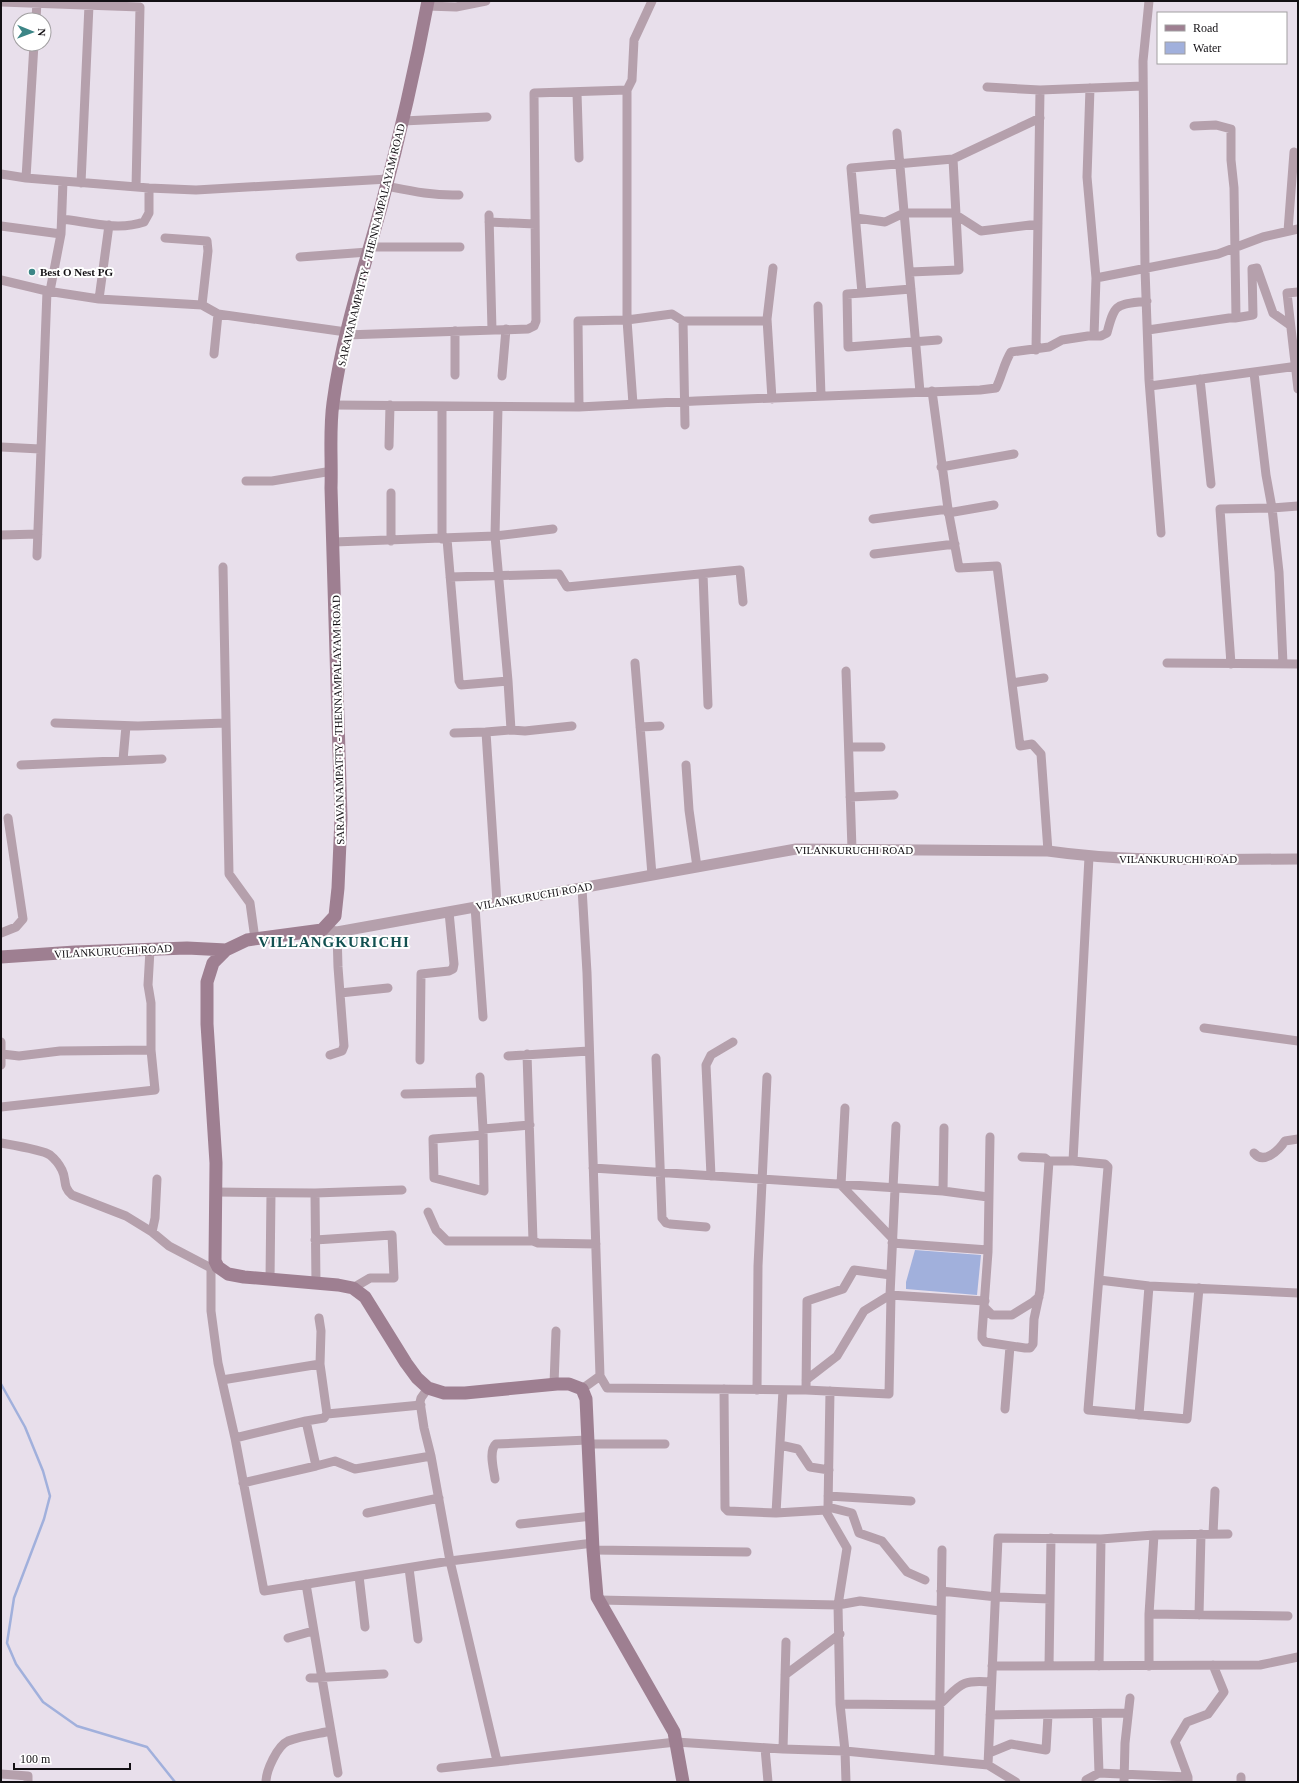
<svg xmlns="http://www.w3.org/2000/svg" width="1299" height="1783" viewBox="0 0 1299 1783" font-family="Georgia,serif">
  <style>
    .water { fill: #a1b0dc }
    .lines { fill: none; stroke-linecap: round; stroke-linejoin: round }
    .stream { stroke: #a1b0dc; stroke-width: 2.5 }
    .minor { stroke: #b5a0ac; stroke-width: 9 }
    .tertiary { stroke: #b5a0ac; stroke-width: 11 }
    .secondary { stroke: #9e7f91; stroke-width: 13 }
    .poi-dot { fill: #3c8586; stroke: #fff; stroke-width: 1.5 }
    .labels { text-anchor: middle; stroke-width: 4; stroke-linejoin: round; paint-order: stroke }
    .street-label { font-size: 11px; fill: #131014; stroke: #fff }
    .poi-label { font-size: 11px; font-weight: bold; fill: #131014; stroke: #fff; text-anchor: start }
    .district-label { font-size: 15px; font-weight: bold; letter-spacing: 1px; fill: #125051; stroke: #fff }
  </style>
  <rect width="100%" height="100%" fill="#e8dfeb"/>
  <path class="water" d="M915,1250L981,1255L977,1295L906,1289V1282Z"/>
  <g class="lines">
    <path class="stream" d="M1,1384L25,1427L43,1471L50,1496L44,1519L14,1598L7,1643L16,1664L43,1702L77,1726L147,1747L175,1782"/>
    <path class="minor" d="M1149,1L1143,61L1145,269L1149,380L1161,533
      M1,2L140,7L136,187
      M427,6L456,7L486,1
      M36,20L37,1
      M34,44L26,178L149,188L196,190L388,179
      M987,87L1040,90L1143,86
      M1090,88L1087,177L1096,278L1094,336
      M627,90L632,80L634,40L652,1
      M577,93L579,158
      M403,121L487,117
      M897,133L920,392
      M953,159L1040,118
      M1,174L26,178
      M81,183L89,5
      M386,186C411,191 434,196 459,195
      M489,215L492,330
      M956,215L981,231L1038,224
      M856,218L885,222L904,213H956
      M62,219C88,222 118,231 144,222L149,213V188
      M489,222L535,224
      M1,226L61,234
      M1288,231L1294,152
      M165,238L207,241L208,251L202,305
      M370,247H460
      M300,257L368,252
      M910,272L959,270L953,159L851,168L862,293L847,294L848,347L938,340
      M1096,278L1218,254L1263,237L1298,229
      M1,280L47,291L99,299L202,305L218,314L346,332
      M50,291L61,234L63,181
      M1298,292L1287,293L1298,389
      M862,293L911,289
      M99,299L109,225
      M818,306L821,396
      M1235,318L1253,315L1252,269L1257,268L1273,313L1290,325
      M683,321L685,425
      M1148,330L1236,317L1234,188L1231,160V129L1216,125L1194,126
      M345,335L528,329L534,326L536,321L534,93L627,90V320L633,404
      M1036,350L1040,90
      M214,354L218,314
      M455,375V331
      M502,376L506,329
      M1200,379L1211,484
      M1150,386L1298,366
      M932,391L948,509L959,568L997,566L1020,746L1032,744L1041,754L1048,851
      M772,399L767,319L773,268
      M333,405L579,407L696,401L980,390L996,388C1002,376 1004,363 1011,352L1049,347L1062,340L1088,336H1101L1107,333C1115,302 1116,305 1147,301
      M498,407L495,536L553,529
      M579,407L578,321L627,320L672,314L683,321H767
      M389,446L390,405
      M1,447L40,449
      M941,467L1014,454
      M246,481H272L332,471
      M948,513L994,505
      M873,519L948,509
      M1,535L38,534
      M442,539V407
      M391,541V493
      M334,542L495,536L508,681L461,685L459,681L447,539
      M874,554L955,544
      M37,556L47,291
      M223,567L229,874L250,903L255,939
      M703,574L708,705
      M450,577L559,574L567,587L740,570L743,602
      M635,663L652,875
      M1167,663L1298,664
      M1231,664L1220,509L1272,508L1266,475L1254,373
      M1283,664L1279,572L1272,508L1298,506
      M846,671L852,849
      M1012,683L1044,678
      M55,723L138,726L226,723
      M640,727L660,726
      M511,730L525,731L572,726
      M454,733L486,732
      M849,747H881
      M123,760L126,726
      M21,765L162,759
      M686,765L689,810L697,867
      M850,797L894,795
      M497,903L486,732L511,730L508,681
      M475,907L483,1017
      M1,933L16,927L23,919L8,818
      M340,993L388,988
      M1204,1028L1298,1041
      M1,1042V1065
      M2,1054L19,1056L60,1051L151,1050
      M527,1054L533,1241L538,1243L596,1244
      M330,1055L342,1051L344,1046L338,967L337,932
      M508,1056L589,1051
      M656,1058L662,1218L666,1223L670,1224L706,1227
      M420,1060L421,974L449,971L453,969L454,964L449,912
      M480,1077L483,1129
      M405,1094L481,1092
      M1,1107L155,1090L151,1050V1003L148,985L150,950
      M845,1108L841,1185L893,1239
      M483,1135L433,1139L434,1178L484,1191L483,1129L530,1125
      M990,1137L988,1252L982,1333V1338L985,1342L1025,1348H1030L1033,1344L1034,1319L1040,1291L1049,1161
      M1,1143C12,1145 43,1150 50,1155C55,1159 59,1164 62,1170C67,1180 62,1186 72,1195L126,1216L152,1232L169,1246L211,1268L217,1267
      M1254,1153C1264,1165 1279,1150 1285,1141L1298,1139
      M1022,1157L1045,1158L1049,1161H1073L1105,1164L1108,1167L1088,1410L1187,1419L1199,1288
      M1073,1161L1089,857
      M593,1168L943,1191L988,1197
      M711,1176L706,1065L711,1055L733,1042
      M893,1188L896,1126
      M895,1189L890,1295L985,1301
      M943,1191L944,1128
      M216,1192L315,1193L402,1190
      M315,1193L316,1284
      M428,1212L436,1230L447,1241H533
      M152,1232L155,1218L157,1179
      M315,1240L392,1235L394,1278H370L353,1288
      M892,1243L988,1250
      M211,1268V1311L218,1363L235,1438L264,1591L450,1561L593,1543
      M270,1280L271,1193
      M1099,1280L1149,1286L1298,1293
      M984,1307L992,1315H1012L1033,1302L1039,1297
      M319,1318L321,1331L320,1364L327,1414L324,1418L306,1421L316,1466L335,1461L355,1469L431,1456
      M600,1376L607,1388L806,1390L889,1394L891,1295
      M222,1380L320,1364
      M806,1380L837,1356L864,1311L890,1295
      M554,1384L556,1331
      M428,1388L421,1398L420,1402L424,1428L431,1456L450,1561L497,1761
      M582,1389L600,1376L587,973L582,888
      M724,1389L725,1508L728,1511L776,1513L826,1510L828,1507L830,1391
      M757,1390L758,1266L767,1077
      M806,1390L807,1301L843,1289L854,1270L891,1275
      M1005,1409L1010,1346
      M327,1414L421,1405
      M1139,1415L1149,1286
      M235,1438L306,1421
      M588,1444H665
      M780,1445L798,1449L810,1467L829,1470
      M495,1479C494,1470 488,1451 496,1444L588,1440
      M243,1483L316,1466
      M828,1496L911,1501
      M828,1507L852,1513L859,1533L882,1541L907,1572L925,1580
      M825,1510L847,1548L838,1605L840,1704L845,1751L846,1782
      M367,1513L439,1498
      M776,1513L783,1390
      M520,1524L592,1516
      M1213,1534L1215,1491
      M593,1550L747,1552
      M409,1568L418,1639
      M359,1576L365,1627
      M306,1584L338,1773
      M941,1591L997,1597L1050,1599
      M599,1600L838,1605L860,1601L940,1611
      M1149,1614L1288,1616
      M1199,1615L1201,1534
      M288,1638L313,1631
      M992,1666L1260,1665L1298,1657
      M1049,1666L1051,1538
      M1099,1666L1101,1539
      M1149,1666V1614L1154,1535
      M785,1675L840,1634
      M310,1678L384,1674
      M840,1704L939,1705C960,1686 959,1679 991,1682
      M990,1715L1128,1713
      M765,1748L768,1782
      M783,1749L786,1642
      M989,1753L1011,1744L1046,1750L1048,1715
      M939,1760L942,1550
      M988,1765L998,1538L1101,1539L1154,1535L1228,1534
      M441,1768L676,1742L783,1749L845,1751L988,1765L1016,1782
      M1099,1773L1188,1777
      M1,1774L28,1776V1782
      M266,1782C266,1771 277,1746 288,1741C301,1736 317,1734 331,1731
      M1086,1782V1780L1099,1773L1097,1714
      M1124,1782L1125,1743L1130,1698
      M1188,1782V1777L1175,1742L1187,1722L1208,1714L1224,1692L1213,1665
      M1241,1782V1777"/>
    <path class="tertiary" d="M322,930L337,932L796,849L1048,851C1131,863 1215,859 1298,859"/>
    <path class="secondary" d="M428,1C415,70 399,139 381,207C363,272 342,336 333,403C329,431 332,460 331,488L341,818L338,888L335,916L322,930L247,940L226,950L213,963L207,982V1024L216,1163L215,1261L218,1267L228,1274L244,1277L338,1285L353,1288L365,1297L406,1363L417,1378L428,1388L444,1393H465L557,1384H569L582,1389L586,1399L593,1550L597,1597L674,1732L683,1782
      M1,957L75,952L187,948L226,950"/>
  </g>
  <circle class="poi-dot" cx="32" cy="272" r="4"/>
  <g class="labels">
    <g class="street-label">
      <text transform="translate(371 245) rotate(-76)" y="4">SARAVANAMPATTY - THENNAMPALAYAM ROAD</text>
      <text transform="translate(338 720) rotate(-91)" y="4">SARAVANAMPATTY - THENNAMPALAYAM ROAD</text>
      <text x="854" y="854">VILANKURUCHI ROAD</text>
      <text x="1178" y="863">VILANKURUCHI ROAD</text>
      <text transform="translate(534 896) rotate(-10)" y="4">VILANKURUCHI ROAD</text>
      <text transform="translate(113 951) rotate(-3)" y="4">VILANKURUCHI ROAD</text>
    </g>
    <g class="poi-label">
      <text x="40" y="276">Best O Nest PG</text>
    </g>
    <g class="district-label">
      <text x="334" y="947">VILLANGKURICHI</text>
    </g>
  </g>
  <rect width="1299" height="1783" fill="none" stroke="#131014" stroke-width="4"/>
  <rect x="1157" y="12" width="130" height="52" fill="#ffffff" stroke="#a19fa1"/>
  <rect x="1165" y="25" width="20" height="6" fill="#9e7f91" stroke="#a19fa1"/>
  <text x="1193" y="32" font-size="12" fill="#131014">Road</text>
  <rect x="1165" y="42" width="20" height="12" fill="#a1b0dc" stroke="#a19fa1"/>
  <text x="1193" y="52" font-size="12" fill="#131014">Water</text>
  <g transform="translate(32 32) rotate(91)"><circle r="19" fill="#ffffff" stroke="#a19fa1"/>
  <path d="M0-3L7 15L0 10L-7 15Z" fill="#3c8586"/>
  <text y="-6" font-size="11" font-weight="bold" text-anchor="middle" fill="#131014">N</text>
  </g>
  <path d="M14 1763v6h116v-6" fill="none" stroke="#131014" stroke-width="2"/>
  <text x="20" y="1763" font-size="12" fill="#131014" stroke="#ffffff" stroke-width="3" paint-order="stroke">100 m</text>
</svg>
